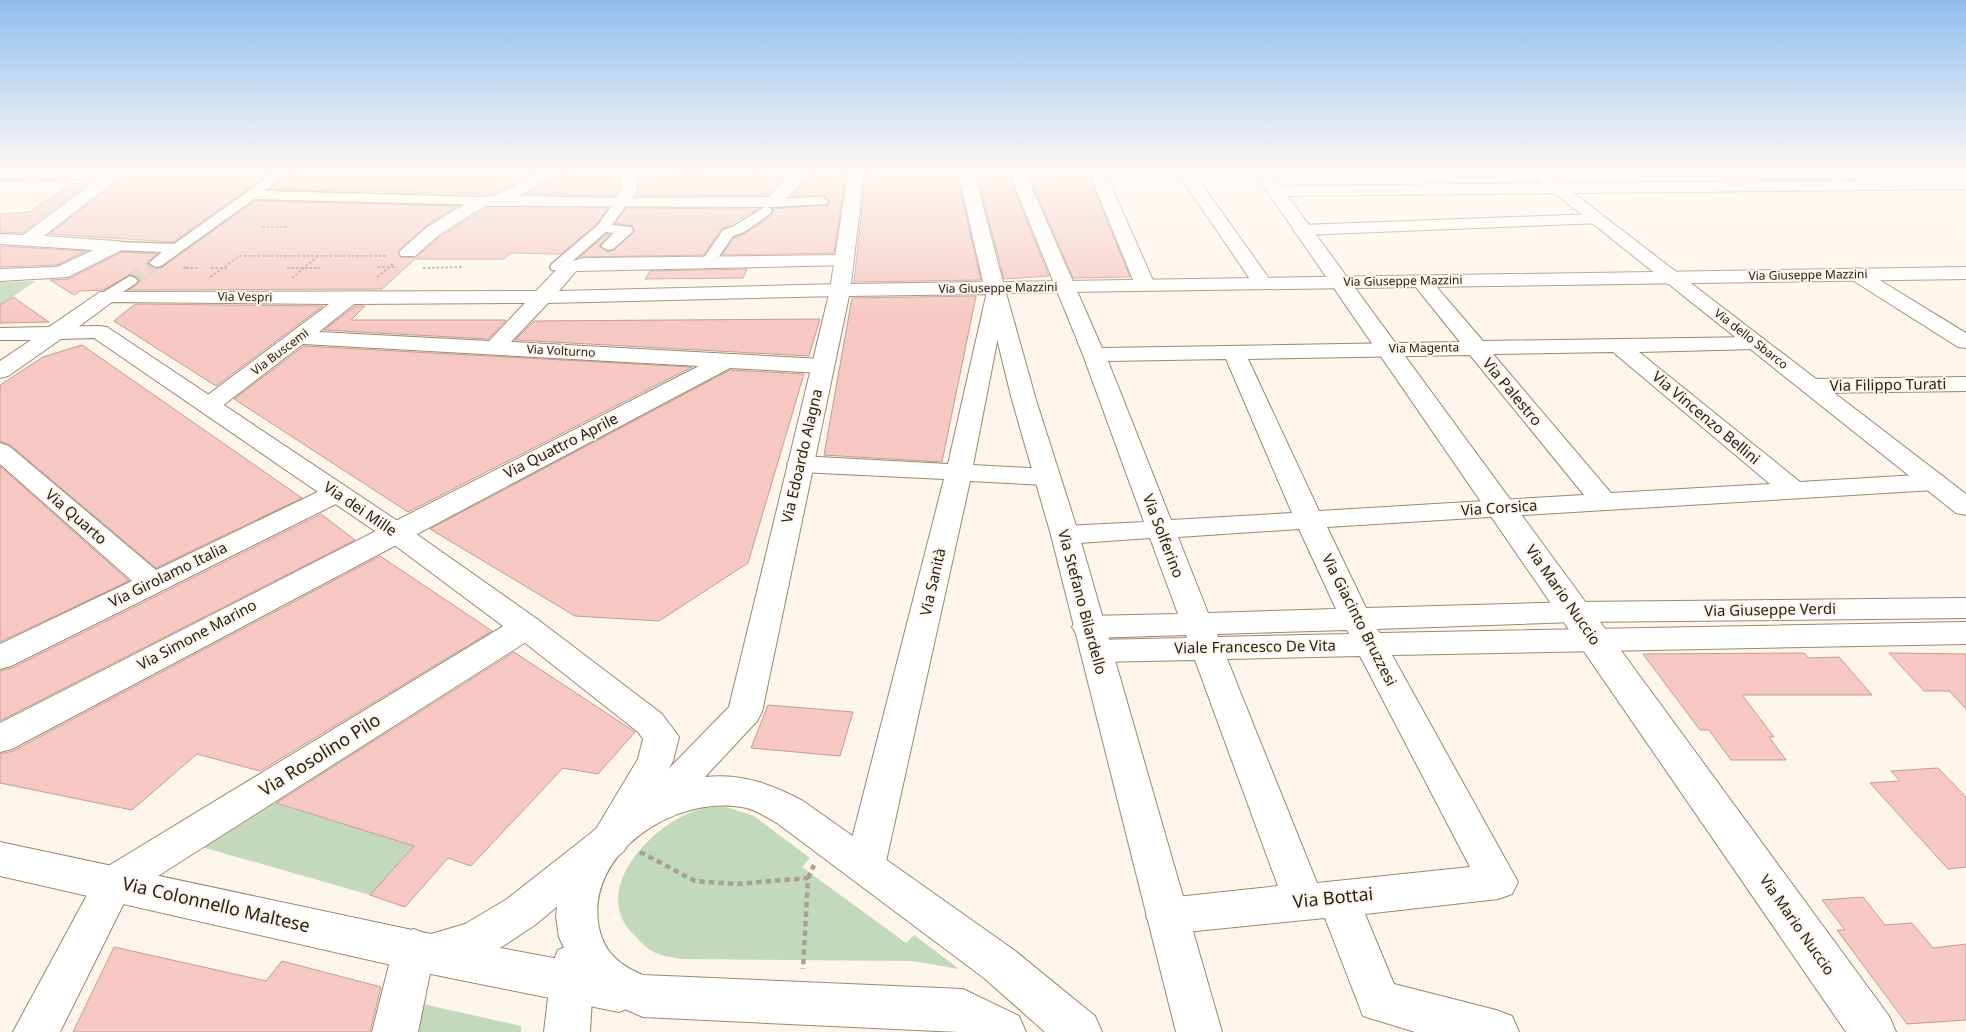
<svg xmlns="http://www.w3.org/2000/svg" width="1966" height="1032" viewBox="0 0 1966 1032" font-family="'Noto Sans',sans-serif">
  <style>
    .green { fill: #c3daba }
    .building { fill: #f7c8c1; stroke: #c29d98 }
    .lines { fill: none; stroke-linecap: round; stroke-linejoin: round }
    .pedestrian-tunnel { stroke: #d3cbbf; stroke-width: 14; stroke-dasharray: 14 7; stroke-linecap: butt }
    .pedestrian-casing { stroke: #9b896d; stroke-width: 3 }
    .minor-casing { stroke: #9b896d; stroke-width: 2 }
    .tertiary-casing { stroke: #9b896d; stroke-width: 2 }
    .secondary-casing { stroke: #9b896d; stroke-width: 2 }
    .path-far1 { stroke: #a8a094; stroke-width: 2; stroke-dasharray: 2.5 2; stroke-linecap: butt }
    .path { stroke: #a8a094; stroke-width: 4.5; stroke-dasharray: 5.5 4; stroke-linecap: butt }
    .pedestrian { fill: #fff; fill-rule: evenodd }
    .minor { fill: #fff; fill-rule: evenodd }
    .tertiary { fill: #fff; fill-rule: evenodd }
    .secondary { fill: #fff; fill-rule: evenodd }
    .labels { text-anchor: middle; stroke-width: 4; stroke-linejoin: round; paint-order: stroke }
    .far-street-label { font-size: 12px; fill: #292216; stroke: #fdf5e9 }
    .street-label { font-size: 15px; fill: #292216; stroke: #fdf5e9 }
    .near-street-label { font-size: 18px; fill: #292216; stroke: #fdf5e9 }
  </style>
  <rect width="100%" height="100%" fill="#fdf5e9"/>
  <path class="green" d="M36,281L0,305V282Z
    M271,802L414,846L370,895L202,847Z
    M723,806L754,816L810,858L802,867L906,943L914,935L959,969L912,961L681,959C672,957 660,956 652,951C646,948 640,941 635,936C592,896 640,839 679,818C693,810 707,807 723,806Z
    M423,1004L521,1026V1032H417Z"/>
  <path class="building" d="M291,172H535L494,194L269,189Z
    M563,172H619V189L615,196L525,194Z
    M639,172L753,173L762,179H784L768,195L636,196L639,190Z
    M813,172H846L834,253L722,255L734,238L745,234L771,216L773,209L828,205L830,200L822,195L791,196Z
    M866,172H956L981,280L854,282Z
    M976,172H1007L1049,276L1004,279Z
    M1027,172H1087L1130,277L1073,278Z
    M269,174L173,242L49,234L120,180Z
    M90,182L22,233L0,232V214L29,212L72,183Z
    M255,201L457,206L426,226L398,251L401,258L416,257L440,237L486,208H608L597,224L561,254L511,253L504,259H415L382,289L129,290L140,281L131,274L103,290L80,291L74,295L50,280L69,279L122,252L157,254L147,263L155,269L161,268Z
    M626,208L758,209L721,229L704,255L580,257L607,234H610L599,246L608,252L614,250L632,234L635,231L633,226L615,223Z
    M0,246L86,251L57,265L0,267Z
    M747,269L743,278L645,279L650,271Z
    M976,296L942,462L824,455L852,298Z
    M13,297L49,322L0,323V305Z
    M135,304L323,306L216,386L114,321Z
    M355,306H365L351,320H506L488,339L324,330Z
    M820,319L809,356L515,340L534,321Z
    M82,345L302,498L156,568L10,445L0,441V385L43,357Z
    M304,346L692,367L408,512L234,399Z
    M730,370L804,374L748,563L659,621L575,616L430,529Z
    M0,466L129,581L0,642Z
    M321,514L355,540L0,721V671L12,668Z
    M380,556L492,631L260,771L197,754L132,810L0,783V754L13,751Z
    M514,652L635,732L598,774L563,768L471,866L448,858L405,907L370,895L414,846L276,803Z
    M1804,653L1809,658L1839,657L1872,695H1742L1774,737H1769L1786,760H1731L1709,730H1700L1643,654Z
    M1889,653L1966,654V709L1949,691H1924Z
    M768,705L853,712L840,756L751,748Z
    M1938,768L1966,797V867L1948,869L1870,783L1900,781L1891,771Z
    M1863,897L1885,925L1912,923L1933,948L1966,944V1020L1907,1024L1837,930H1845L1822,900Z
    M114,947L266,981L282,961L381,987L370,1032H73Z"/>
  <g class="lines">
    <path class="pedestrian-tunnel" d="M130,281L156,263"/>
    <defs>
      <path id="pedestrian" d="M275,172H289L264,191L482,197L488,201L482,205L254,199L161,266L156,267L149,263L162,252L116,250L109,246L116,242L174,244Z
        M822,197L828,201L827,204L772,207L765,203L772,199Z
        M621,199L628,203L612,225L631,227L633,230L631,233L613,249L608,250L601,246L614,233L606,232L562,270H552L550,267L552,264L598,225L616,200Z
        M765,207L770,208L772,211L770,214L744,232L733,236L713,265H703L701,262L723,230L734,226Z
        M130,276L135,278L138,281L135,284L112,299H102L99,296L102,293Z"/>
      <path id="minor" d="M0,172H190L182,177L119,178L44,236L116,241L122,242L125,246L122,250L68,277L0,281V269L57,267L93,250L0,244V234L23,235L99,178L0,180Z
        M540,172H561L518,196L616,198L621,190V172H637V190L633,198L769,197L788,177H762L754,172L811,173L779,206L773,207L485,206L439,235L415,256H401L399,252L427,227L476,197L495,196Z
        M1009,172H1025L1102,348L1460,342L1411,281L1414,277H1428L1483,341L1755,337L1763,338L1766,343L1763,348L1755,349L1639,352L1800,482L1934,474L1943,476L1947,482L1943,488L1934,490L1327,527L1366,608L1574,602L1966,598V618L1574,622L1377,629L1380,633L1966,622V644L1392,655L1518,882L1512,894L1498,899L1365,914L1394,984L1496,1010L1512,1016L1519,1032H1415L1363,1016L1325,918L1167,934L1152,929L1146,916L1152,903L1167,898L1278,886L1195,660L1096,662L1085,659L1080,651L1085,643L1096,640L1187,638L1186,635L1088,638L1077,635L1072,627L1077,619L1088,616L1178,614L1150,538L1065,544L1055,541L1051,535L1055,529L1065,526L1144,522L1083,355ZM1613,352L1770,484L1611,493L1493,354ZM1470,355L1584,495L1319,511L1248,359ZM1226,359L1292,513L1171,520L1108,361ZM1299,529L1336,609L1208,613L1178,537ZM1347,630L1349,634L1218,637L1217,634ZM1360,656L1470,867L1317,883L1227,659Z
        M1089,172H1105L1155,285L1152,289H1138L1135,285Z
        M1177,172H1193L1273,284L1270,288H1256Z
        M1966,179V189L1275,196L1269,194L1267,191L1269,188L1275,186Z
        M1596,214L1602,215L1605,219L1602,223L1302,235L1296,234L1293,230L1296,226L1302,225Z
        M843,255L850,257L852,261L850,265L576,271L559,291L840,284L847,286L850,290L847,294L840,296L548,303L511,342L822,359L830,361L833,366L830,371L822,373L730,368L12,749L0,752V723L699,366L303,344L217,410L209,412L201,410L197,405L201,400L329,304L112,302L62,339L54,340L46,339L43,334L46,329L100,292L536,291L563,263L585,258ZM525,303L489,341L319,332L354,304Z
        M1856,268L1863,270L1966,333V348L1958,347L1849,278L1846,274L1849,270Z
        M996,290L1003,292L1006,296L973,465L1046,469L1055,471L1059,477L1055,483L1046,485L970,481L885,866L879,878L865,883L851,878L845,866L944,479L800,472L791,469L787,464L791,459L800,456L948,464L986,296L989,292Z
        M1966,377V391L1811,393L1803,391L1799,386L1803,381L1811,379Z
        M0,443L9,446L156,570L328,487L337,485L346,487L350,493L346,499L11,666L0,669V644L132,581L0,464Z
        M526,616L537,619L542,627L537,635L128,895L60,1032H13L100,871L515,619Z
        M414,929L429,935L435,949L418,1032H372L393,949L399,935Z
        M573,944L588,950L594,964L590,1032H544L552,964L558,950Z"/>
      <path id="tertiary" d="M1254,172H1270L1889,1016L1896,1032H1846Z
        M1528,172H1546L1966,494V515L1956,513Z
        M99,326L107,327L405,526L537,619L662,714L679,737L673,761L624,851L535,925L500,948L619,970L634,976L641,991L634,1006L619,1012L431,974L0,876V842L431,934L465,924L507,899L596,829L638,759L643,739L638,732L515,635L385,538L94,338L61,339L8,376L0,378V361L31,340H0V328Z"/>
      <path id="secondary" d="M848,172H864L851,284L983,282L958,172H974L1003,282L1966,267V279L1006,293L1036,400L1079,535L1222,1032H1176L1051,535L1012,400L986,294L849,296L762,712L757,721L705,777C741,773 772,784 803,801L1014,950L1095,1016L1102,1032H1045L984,978L777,823C766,817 755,809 742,807C675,795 584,853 599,928C604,953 621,966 643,975L963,989L1019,1016L1026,1032H959L643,1017L597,997L579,981L559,937L556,917L558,898L570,866L593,831L625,805L644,794L729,707L830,290Z"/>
    </defs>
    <use href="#pedestrian" class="pedestrian-casing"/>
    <use href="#minor" class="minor-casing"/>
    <use href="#tertiary" class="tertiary-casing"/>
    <use href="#secondary" class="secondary-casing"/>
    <path class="path-far1" d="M262,227H289
      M186,267L184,268H199
      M378,267H397
      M211,268H229
      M287,268H320
      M423,268L462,267
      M210,277L240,256H387
      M377,277L394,263
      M292,278L318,256"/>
    <path class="path" d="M640,852L695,881L736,884L808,878L803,969
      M808,878L814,865"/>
    <use href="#pedestrian" class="pedestrian"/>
    <use href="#minor" class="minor"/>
    <use href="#tertiary" class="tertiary"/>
    <use href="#secondary" class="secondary"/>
  </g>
  <linearGradient id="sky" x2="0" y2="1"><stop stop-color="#91beee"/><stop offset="0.54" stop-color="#fefaf5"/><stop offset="1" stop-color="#fefaf5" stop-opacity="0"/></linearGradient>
  <rect width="1966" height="317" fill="url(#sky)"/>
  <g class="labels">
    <g class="far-street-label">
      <text transform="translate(1808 275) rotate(-1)" y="4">Via Giuseppe Mazzini</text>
      <text transform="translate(1403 281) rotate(-1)" y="4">Via Giuseppe Mazzini</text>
      <text transform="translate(998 288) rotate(-1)" y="4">Via Giuseppe Mazzini</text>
      <text transform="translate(245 297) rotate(1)" y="4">Via Vespri</text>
      <text transform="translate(1751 339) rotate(38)" y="4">Via dello Sbarco</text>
      <text transform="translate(1424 348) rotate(-1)" y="4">Via Magenta</text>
      <text transform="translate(561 351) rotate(3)" y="4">Via Volturno</text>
      <text transform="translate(280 352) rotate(-37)" y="4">Via Buscemi</text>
    </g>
    <g class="street-label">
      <text transform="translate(1888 385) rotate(-1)" y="5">Via Filippo Turati</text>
      <text transform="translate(1512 392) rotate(50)" y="5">Via Palestro</text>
      <text transform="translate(1706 418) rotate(40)" y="5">Via Vincenzo Bellini</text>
      <text transform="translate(561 446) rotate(-27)" y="5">Via Quattro Aprile</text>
      <text transform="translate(802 456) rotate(-77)" y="5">Via Edoardo Alagna</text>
      <text transform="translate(1499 508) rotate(-4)" y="5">Via Corsica</text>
      <text transform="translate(360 509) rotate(34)" y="5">Via dei Mille</text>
      <text transform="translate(76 517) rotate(41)" y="5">Via Quarto</text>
      <text transform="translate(1163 536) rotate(69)" y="5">Via Solferino</text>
      <text transform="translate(168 575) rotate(-26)" y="5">Via Girolamo Italia</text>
      <text transform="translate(933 582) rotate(-77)" y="5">Via Sanità</text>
      <text transform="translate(1563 595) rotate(55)" y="5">Via Mario Nuccio</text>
      <text transform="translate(1082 602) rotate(75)" y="5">Via Stefano Bilardello</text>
      <text transform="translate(1770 610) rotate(-1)" y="5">Via Giuseppe Verdi</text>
      <text transform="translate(1359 620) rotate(63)" y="5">Via Giacinto Bruzzesi</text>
      <text transform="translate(197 635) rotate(-28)" y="5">Via Simone Marino</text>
      <text transform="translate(1255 647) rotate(-1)" y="5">Viale Francesco De Vita</text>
      <text transform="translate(1797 925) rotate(55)" y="5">Via Mario Nuccio</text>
    </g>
    <g class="near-street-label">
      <text transform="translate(320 755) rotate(-32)" y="6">Via Rosolino Pilo</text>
      <text transform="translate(1333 898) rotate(-6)" y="6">Via Bottai</text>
      <text transform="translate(216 905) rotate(13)" y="6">Via Colonnello Maltese</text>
    </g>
  </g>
</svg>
